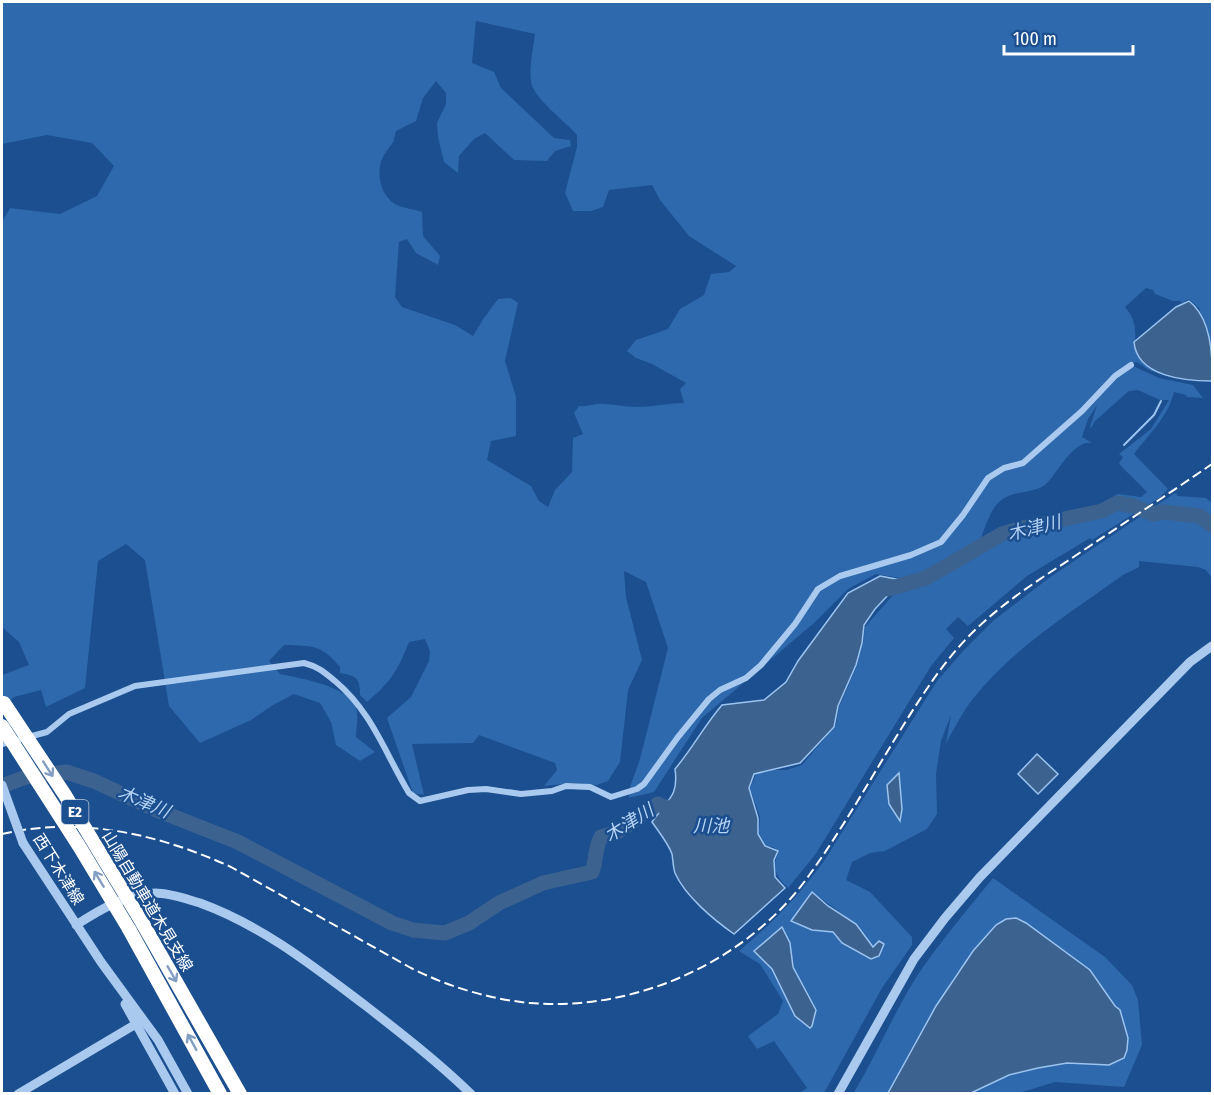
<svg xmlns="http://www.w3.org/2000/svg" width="1214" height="1095" viewBox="0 0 1214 1095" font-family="'Fira Sans Condensed','Noto Sans JP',sans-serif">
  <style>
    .green { fill: #2e69ad; fill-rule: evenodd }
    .water { fill: #3c6290; stroke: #9cc4f0; stroke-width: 1.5 }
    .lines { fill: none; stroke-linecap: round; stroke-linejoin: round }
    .stream { stroke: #9cc4f0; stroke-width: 2 }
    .river { stroke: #3c6290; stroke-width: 15 }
    .minor { stroke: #a9c9ee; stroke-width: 6 }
    .tertiary { stroke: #a9c9ee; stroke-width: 9 }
    .motorway { stroke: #fff; stroke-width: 14 }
    .rail { stroke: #fff; stroke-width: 2; stroke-dasharray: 10 4.5; stroke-linecap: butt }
    .tertiary-bridge { stroke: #a9c9ee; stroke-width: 9 }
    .motorway-bridge { stroke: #fff; stroke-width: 14 }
    .oneway { stroke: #829ec1 }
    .labels { text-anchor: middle; stroke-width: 5; stroke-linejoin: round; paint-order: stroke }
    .shield { fill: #1b4f8f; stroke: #bbcadd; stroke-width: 1.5 }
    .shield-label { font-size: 15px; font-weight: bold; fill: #fff }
    .street-label { font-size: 16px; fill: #fff; stroke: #1b4f8f }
    .water-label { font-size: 18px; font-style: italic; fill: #b5d3f5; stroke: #1b4f8f }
  </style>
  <rect width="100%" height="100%" fill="#1b4f8f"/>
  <path class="green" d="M2,2H1212V349L1199,308L1189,299L1182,303L1181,301H1173L1155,294L1153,290L1146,288L1125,307C1153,340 1107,354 1175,378L1149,370L1137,362L1133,363V366L1159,378L1193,385L1203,398L1187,397L1186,395L1174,392C1168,417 1149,434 1134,454L1168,489L1159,498L1092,540L1090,538L1027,576L968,626L958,617L946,629L954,638L931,666L815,855L788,888C776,876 771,868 779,851L773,847L765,846L759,833L760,817L750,789L756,774L771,770H786L802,765L836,725L839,707L856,668L863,643L865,627L893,595L910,590L906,579L876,574L848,589L814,623L702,718L654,792L629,798L630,787L640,759L668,648L646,582L624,571L626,597L642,660L628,690L620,762L608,781L597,785L573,783L544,786L557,770L555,763L479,735L473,743L412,744L424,795L413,793L387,718L411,697L429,661L430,651L425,639L409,642C398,670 391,682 367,702L360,695C360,677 356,676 340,673V667C321,644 312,646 284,645L269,661L280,674C300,678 349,686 356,708C359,717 356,728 356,737L375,752L360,761L336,745L331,722L320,703L294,694L273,705L251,720L200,743L169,706L145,560L126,544L98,561L85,688L46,707L41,690L14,697L2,708V675L29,665L19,642L2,627V222L10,208L60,214L97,196L114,166L92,143L47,135L2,144ZM476,21L535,34C533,49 529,67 531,82C534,99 565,121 577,135V147L565,193L573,211H591L603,207L609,190L652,185L660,200L689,236L736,266L729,272L711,274L704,295L680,309L668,329L636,340L627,351L636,358L652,364L686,383L680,389L684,403C668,403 653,407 636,407C625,407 614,404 603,404C595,403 589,407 579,406L574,413L583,434L573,438L572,472L555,490L548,507L539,501L531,486L487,460L491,441L516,436V397L505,361L518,303L511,298L498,299L484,318L473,336L455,325L402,307L395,297L399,242L407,239L416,253L438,265L440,256L423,236L422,212C414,209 402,208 395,204C378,194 375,166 386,152C393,142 393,145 396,131L416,121L423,98L436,81L446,93V104L437,123L438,137L444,162L458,173L459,156L474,139L485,133L514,160L547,161L555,151L571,146L570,140L554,138L501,88L494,72L472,63ZM1138,390L1160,400H1169L1151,429L1119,454L1123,457L1119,463L1121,466L1147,492L1141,497L1118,494L1092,508L1084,520L1039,528L999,540L980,541C983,532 991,509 998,503C1012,488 1035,496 1048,482C1059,470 1074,440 1092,443L1082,437L1088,419L1097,405L1090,427L1091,428L1095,421L1129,391Z
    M1175,493L1178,496L1206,498L1212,503V578L1206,570L1198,567L1139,561V567L1123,575C1070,613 1013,648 972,700C962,713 954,729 946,743L951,715L941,741L936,774L937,814L927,829L885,851L870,853L852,862L846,880L870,892L912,937V945L882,988L824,1093H799L807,1088L774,1041L757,1049L748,1036L778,1014L783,1001L760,964L739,951C772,924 799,895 824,861L937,681L964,650L994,620L1049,578ZM812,892C834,908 858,923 873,947C853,948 847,949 833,932C814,931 806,932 795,914L801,910Z
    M993,878L1105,957L1132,985L1138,1000L1142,1045L1124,1087L1055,1082L1019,1093H971C999,1076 1032,1068 1064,1063C1085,1061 1106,1070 1124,1058L1120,1011L1115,1006L1090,970L1026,923L1006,919L996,925L956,974L911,1049L888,1093L853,1094C876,1056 893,1014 917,976C940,942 967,910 993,878Z"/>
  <path class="water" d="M1189,301C1211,318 1213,354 1212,381C1186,381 1137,377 1134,342L1176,307Z
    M880,576L906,581L907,589L891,592L875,609L864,625L862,643L856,665L838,706L834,727L800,763L754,774L749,788L758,818V834L765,846L778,851L774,860L775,877L785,888L734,934C714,920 685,896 675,873C673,867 673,860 672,854C668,843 659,832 652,822C667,800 679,797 675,769C692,749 704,726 722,705L764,700L786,682L798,661L848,593Z
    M1037,754L1058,774L1038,794L1018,774Z
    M899,773L902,809L900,821L889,804L887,785Z
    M812,892L828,906L856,924L873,947L879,941L884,944L879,956L871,959L842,943L833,932L812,930L791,921Z
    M1016,918L1026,923L1090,970L1115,1006L1120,1010L1128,1038L1127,1050L1124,1058L1109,1065L1067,1063L1038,1068L1009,1075L971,1093H888L936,1006L973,951L996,925L1006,919Z
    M782,927L790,943L793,967L816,1010L812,1026L810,1028L795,1016L772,969L754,951Z"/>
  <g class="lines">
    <path class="stream" d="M1124,445L1154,415L1161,401"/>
    <path class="river" d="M888,589L926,578L1002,534L1022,528L1102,511L1117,503L1134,506L1152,514L1164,512L1199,516L1212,525
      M2,786L26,777L66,772L94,781L154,809L238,842L392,923L413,930L445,933L469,923L499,903L543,883L592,872C597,859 594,850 601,837L617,832L658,804L669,809L678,803"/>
    <path class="minor" d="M2,744L47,732L69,714L135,686L304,663C319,667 324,672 335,681C372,712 385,753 409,793L420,801L468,790L486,789L521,794L552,791L566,786L590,787L611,797L637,789L644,784L678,737L709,699L720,690L746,678L761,665L795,624L818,589L840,576L911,555L941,542L963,515L988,478L1004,468L1023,463L1082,411L1115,376L1131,365"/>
    <path class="tertiary" d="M23,843L101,962L158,1040L188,1094
      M76,925C101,909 126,894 155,893C170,893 186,899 200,903C263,926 313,966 366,1006C402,1034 438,1062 471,1094
      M125,1004L175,1094
      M18,1094L141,1021
      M838,1094L914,959L945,918L980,877L1190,662L1212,646"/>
    <path class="motorway" d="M143,924L240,1094
      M129,929L220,1094"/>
    <path class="rail" d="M2,834C80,816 159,834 231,867L411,968C449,987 489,999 530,1003C636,1012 749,961 810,874C843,828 871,778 901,729C921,697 941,665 968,637C999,605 1037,581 1075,556C1121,525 1167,495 1212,464"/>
    <path class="tertiary-bridge" d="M2,785L23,843"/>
    <path class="motorway-bridge" d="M4,703L65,795L143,924
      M2,726L79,846L129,929"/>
  </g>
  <defs><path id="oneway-shaft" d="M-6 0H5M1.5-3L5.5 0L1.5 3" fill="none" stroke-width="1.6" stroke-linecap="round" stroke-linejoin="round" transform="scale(1.5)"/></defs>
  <g class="oneway">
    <use href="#oneway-shaft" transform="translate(48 769) rotate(57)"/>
    <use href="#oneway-shaft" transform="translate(99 879) rotate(-121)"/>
    <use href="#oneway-shaft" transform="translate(172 974) rotate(60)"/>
    <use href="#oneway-shaft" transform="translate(192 1042) rotate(-119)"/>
  </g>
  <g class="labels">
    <rect class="shield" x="61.5" y="800" width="27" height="24" rx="4.5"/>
    <g class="shield-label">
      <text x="75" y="817">E2</text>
    </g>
    <g class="street-label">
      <text transform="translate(59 869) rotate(58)" y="6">西下木津線</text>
      <text transform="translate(148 901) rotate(59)" y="6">山陽自動車道木見支線</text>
    </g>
    <g class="water-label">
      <text transform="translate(1034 528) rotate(-14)" y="6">木津川</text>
      <text transform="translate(144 802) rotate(23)" y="6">木津川</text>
      <text transform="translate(629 823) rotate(-32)" y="6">木津川</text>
      <text x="711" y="832">川池</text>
    </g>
  </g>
  <rect width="1214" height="1095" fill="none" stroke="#ffffff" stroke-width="6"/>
  <path d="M1004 45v9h129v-9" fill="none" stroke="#ffffff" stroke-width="3"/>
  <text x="1013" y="45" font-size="18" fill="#ffffff" stroke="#1b4f8f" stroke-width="4.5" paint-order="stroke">100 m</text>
</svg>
